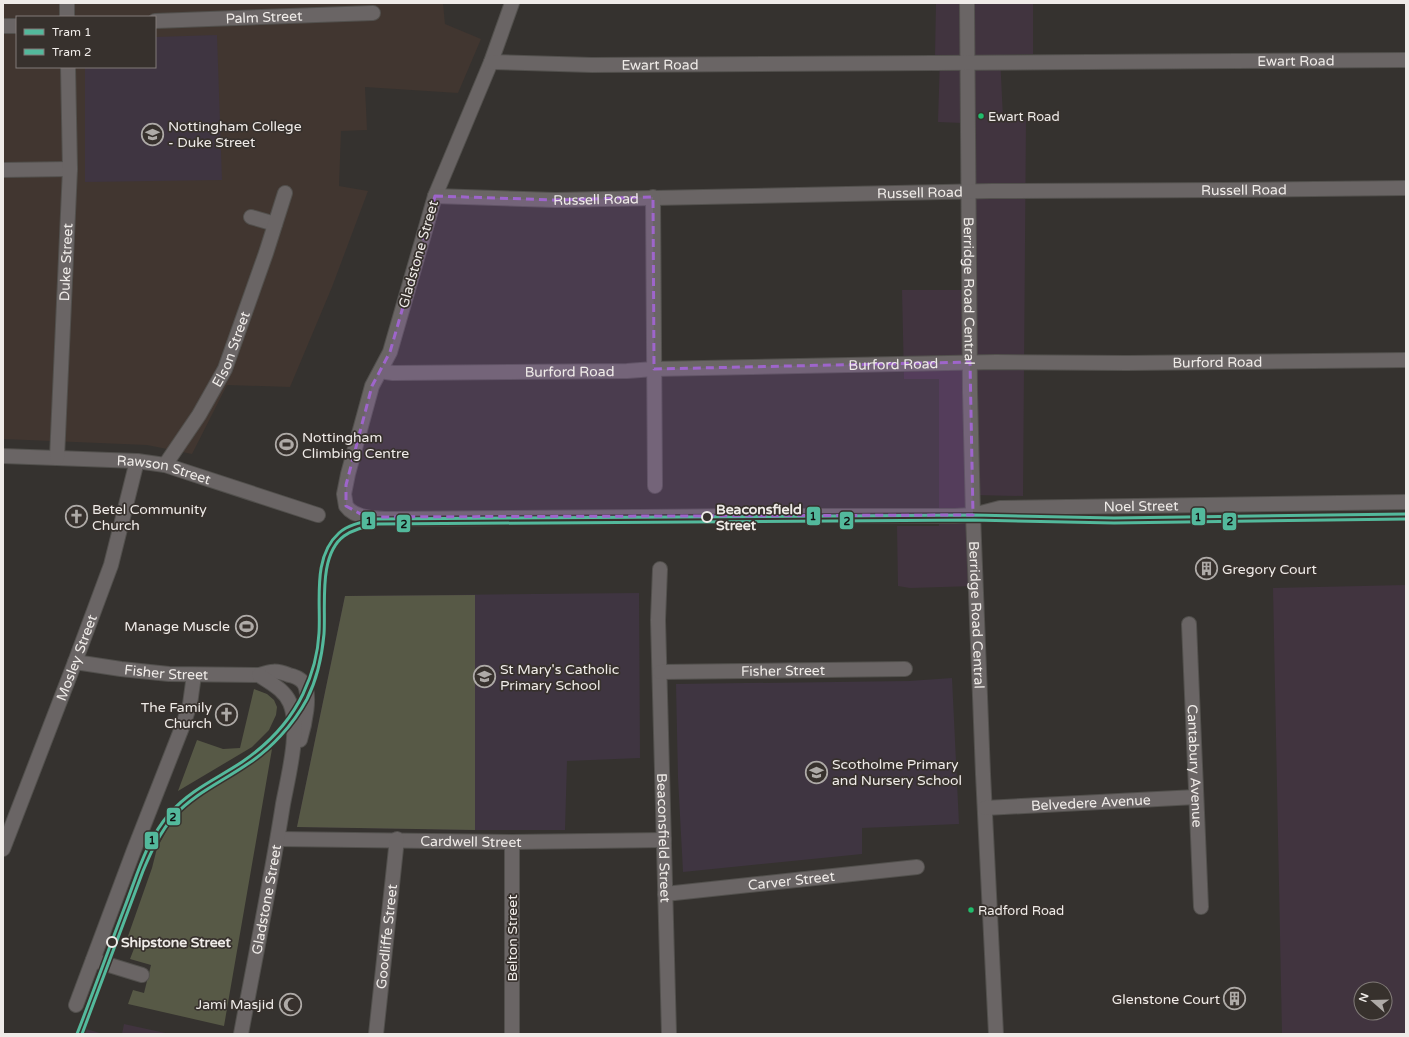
<svg xmlns="http://www.w3.org/2000/svg" width="1409" height="1037" viewBox="0 0 1409 1037" font-family="'Varela Round',sans-serif">
  <style>
    .commercial { fill: #41343f; fill-rule: evenodd }
    .built { fill: #413630; fill-rule: evenodd }
    .education { fill: #3f3541 }
    .green { fill: #575946 }
    .lines { fill: none; stroke-linecap: round; stroke-linejoin: round }
    .minor-casing { stroke: #52504d; stroke-width: 16 }
    .minor { stroke: #6a6565; stroke-width: 14 }
    .tram-1-casing { stroke: #37312d; stroke-width: 6 }
    .tram-2-casing { stroke: #37312d; stroke-width: 6 }
    .tram-1 { stroke: #53b99c; stroke-width: 3 }
    .tram-2 { stroke: #53b99c; stroke-width: 3 }
    .marked { fill: #9e65cb; fill-opacity: 0.2; stroke: #9e65cb; stroke-width: 3; stroke-dasharray: 8 5; stroke-linejoin: round }
    .bus-dot { fill: #20bc6c; stroke: #37312d; stroke-width: 1.5 }
    .stop-dot { fill: #37312d; stroke: #efebe8; stroke-width: 2 }
    .labels { text-anchor: middle; stroke-width: 3.5; stroke-linejoin: round; paint-order: stroke }
    .bus-label { font-size: 13px; fill: #efebe8; stroke: #37312d; text-anchor: start }
    .street-label { font-size: 14px; fill: #efebe8; stroke: #37312d }
    .poi-label { font-size: 14px; fill: #efebe8; stroke: #37312d; text-anchor: start }
    .stop-label { font-size: 14px; font-weight: bold; fill: #efebe8; stroke: #37312d; text-anchor: start }
    .line-badge { stroke: #37312d; stroke-width: 1.5 }
    .pale-badge-label { font-size: 11px; text-anchor: middle; font-weight: bold; fill: #111 }
  </style>
  <rect width="100%" height="100%" fill="#35322f"/>
  <path class="commercial" d="M936,3H1033V54L1000,55L1003,118H1026L1023,496L973,495L975,586L910,588L898,586L897,526H939V379H904L902,290H963L962,123L938,122L940,57L935,56Z
    M1406,585V1034H1282L1273,588ZM1361,989H1385V1013H1361Z
    M124,1024L170,1034H122Z
    M83,1028L103,1034H80Z"/>
  <path class="built" d="M3,3H443L445,24L481,39L458,93L365,87L367,130L341,131L339,186L368,191L332,287L290,387L227,385L192,454L147,445L3,439ZM17,17H155V67H17Z"/>
  <path class="education" d="M217,35L222,180L85,182V67H155V37Z
    M639,593L640,758L567,761L565,830H475L297,827L345,596Z
    M952,678L959,824L862,828V854L683,872L678,778L676,684L909,681Z"/>
  <path class="green" d="M475,595V830L297,827L345,596Z
    M254,689L267,694L274,700L277,707L276,715L269,730L252,747L178,791L197,740L223,749L240,748Z
    M272,749L224,1026L128,1004L133,990L144,993L151,965L130,959L135,946L127,939L152,868L157,848L172,821L202,792Z"/>
  <g class="lines">
    <defs>
      <g id="minor">
        <path d="M67,3V17"/>
        <path id="s1" d="M512,3L491,62L435,196L390,352L372,386L348,474L344,494L346,506C355,519 378,519 393,519L763,516H955L973,515L1000,508L1406,502"/>
        <path id="s2" d="M967,3L970,391L973,515L983,774L996,1034"/>
        <path id="s3" d="M155,21L373,13"/>
        <path d="M3,26H17"/>
        <path id="s4" d="M491,62L592,65L1406,60"/>
        <path d="M3,170L70,169"/>
        <path id="s5" d="M435,196L555,200L991,191L1221,190L1406,188"/>
        <path d="M653,197L655,486"/>
        <path d="M251,217L275,224"/>
        <path id="s6" d="M381,370L386,372L393,373L627,371L654,369L996,362L1127,363L1406,360"/>
        <path id="s7" d="M3,456L137,461L165,465L318,515"/>
        <path id="s8" d="M57,458L70,169L68,67"/>
        <path id="s9" d="M165,465L199,415L225,369L266,253L285,193"/>
        <path id="s10" d="M660,569L658,620L669,1034"/>
        <path id="s11" d="M1189,624L1201,907"/>
        <path id="s12" d="M75,662L121,669L169,674L259,675C271,671 276,670 289,675C294,676 299,678 303,682C312,693 304,727 300,740"/>
        <path id="s13" d="M660,672L905,669"/>
        <path id="s14" d="M985,808L1196,797"/>
        <path id="s15" d="M278,839L512,842L664,840"/>
        <path id="s16" d="M3,849L75,662L111,565L137,461"/>
        <path id="s17" d="M665,894L917,867"/>
        <path d="M93,960L142,975"/>
        <path d="M76,1005L134,850L183,725L190,704L194,675"/>
        <path id="s18" d="M241,1034C255,958 271,881 283,804C288,777 301,728 290,703C284,689 270,683 259,675"/>
        <path id="s19" d="M376,1034L397,839"/>
        <path d="M512,1034V842"/>
      </g>
    </defs>
    <use href="#minor" class="minor-casing"/>
    <use href="#minor" class="minor"/>
    <defs>
      <path id="tram-1" d="M77,1034C93,993 108,951 124,909C137,876 146,840 170,813C190,790 218,778 242,762C267,745 290,721 303,694C312,675 318,654 319,633C321,601 312,557 339,533C349,524 364,522 377,519L973,515L1114,518L1406,514"/>
      <path id="tram-2" d="M82,1034L143,871C151,852 160,832 174,816C194,794 221,782 246,765C271,749 293,725 307,699C317,679 322,656 324,634C326,606 318,555 344,536C354,529 365,527 378,524L973,520L1114,523L1406,519"/>
    </defs>
    <use href="#tram-1" class="tram-1-casing"/>
    <use href="#tram-2" class="tram-2-casing"/>
    <use href="#tram-1" class="tram-1"/>
    <use href="#tram-2" class="tram-2"/>
  </g>
  <path class="marked" d="M435,196L555,200L653,197L654,369L970,362L973,515L366,517L346,506V485L372,386L390,352Z"/>
  <defs>
    <symbol id="university-ring" viewBox="-11 -11 22 22"><circle r="9.5" fill="#37312d" stroke="#aeaaa7" stroke-width="1.5"/><path d="M0-5L7-2L0 1L-7-2ZM-4 1L0 2.5L4 1V4Q0 6-4 4Z" fill="#aeaaa7"/></symbol>
    <symbol id="stadium-ring" viewBox="-11 -11 22 22"><circle r="9.5" fill="#37312d" stroke="#aeaaa7" stroke-width="1.5"/><path d="M0-5a6.5 5 0 1 0 0 10a6.5 5 0 1 0 0-10ZM-3.5-1.8h7v3.6h-7Z" fill="#aeaaa7"/></symbol>
    <symbol id="church-ring" viewBox="-11 -11 22 22"><circle r="9.5" fill="#37312d" stroke="#aeaaa7" stroke-width="1.5"/><path d="M-1.2-6h2.4v3.5h3.3v2.4h-3.3V6h-2.4V-.1h-3.3v-2.4h3.3Z" fill="#aeaaa7"/></symbol>
    <symbol id="building-ring" viewBox="-11 -11 22 22"><circle r="9.5" fill="#37312d" stroke="#aeaaa7" stroke-width="1.5"/><path d="M-4-6H4V6H1V3H-1V6H-4ZM-2.5-4.3h1.7v1.8h-1.7ZM.8-4.3h1.7v1.8H.8ZM-2.5-1h1.7V.8h-1.7ZM.8-1h1.7V.8H.8Z" fill="#aeaaa7"/></symbol>
    <symbol id="school-ring" viewBox="-11 -11 22 22"><circle r="9.5" fill="#37312d" stroke="#aeaaa7" stroke-width="1.5"/><path d="M0-5L7-2L0 1L-7-2ZM-4 1L0 2.5L4 1V4Q0 6-4 4Z" fill="#aeaaa7"/></symbol>
    <symbol id="mosque-ring" viewBox="-11 -11 22 22"><circle r="9.5" fill="#37312d" stroke="#aeaaa7" stroke-width="1.5"/><path d="M3.5-4.9A6 6 0 1 0 3.5 4.9A5 5 0 1 1 3.5-4.9Z" fill="#aeaaa7"/></symbol>
  </defs>
  <g fill-rule="evenodd">
    <use href="#university-ring" x="140" y="122" width="25" height="25"/>
    <use href="#stadium-ring" x="274" y="432" width="25" height="25"/>
    <use href="#church-ring" x="64" y="504" width="25" height="25"/>
    <use href="#building-ring" x="1194" y="556" width="25" height="25"/>
    <use href="#stadium-ring" x="234" y="614" width="25" height="25"/>
    <use href="#school-ring" x="472" y="664" width="25" height="25"/>
    <use href="#church-ring" x="214" y="702" width="25" height="25"/>
    <use href="#school-ring" x="804" y="760" width="25" height="25"/>
    <use href="#building-ring" x="1222" y="986" width="25" height="25"/>
    <use href="#mosque-ring" x="278" y="992" width="25" height="25"/>
  </g>
  <g class="bus-dot">
    <circle cx="981" cy="116" r="3.5"/>
    <circle cx="971" cy="910" r="3.5"/>
  </g>
  <g class="stop-dot">
    <circle cx="707" cy="517" r="5"/>
    <circle cx="112" cy="942" r="5"/>
  </g>
  <g class="labels">
    <g class="bus-label">
      <text x="988" y="121">Ewart Road</text>
      <text x="978" y="915">Radford Road</text>
    </g>
    <g class="street-label">
      <text dy="5" stroke="none"><textPath href="#s3" startOffset="109">Palm Street</textPath></text>
      <text dy="5" stroke="none"><textPath href="#s4" startOffset="805">Ewart Road</textPath></text>
      <text dy="5" stroke="none"><textPath href="#s4" startOffset="169">Ewart Road</textPath></text>
      <text dy="5" stroke="none"><textPath href="#s5" startOffset="809">Russell Road</textPath></text>
      <text dy="5" stroke="none"><textPath href="#s5" startOffset="485">Russell Road</textPath></text>
      <text dy="5" stroke="none"><textPath href="#s5" startOffset="161">Russell Road</textPath></text>
      <text transform="translate(418 254) rotate(-74)" y="5">Gladstone Street</text>
      <text dy="5" stroke="none"><textPath href="#s8" startOffset="196">Duke Street</textPath></text>
      <text dy="5" stroke="none"><textPath href="#s2" startOffset="288">Berridge Road Central</textPath></text>
      <text dy="5" stroke="none"><textPath href="#s9" startOffset="134">Elson Street</textPath></text>
      <text dy="5" stroke="none"><textPath href="#s6" startOffset="837">Burford Road</textPath></text>
      <text dy="5" stroke="none"><textPath href="#s6" startOffset="513">Burford Road</textPath></text>
      <text dy="5" stroke="none"><textPath href="#s6" startOffset="189">Burford Road</textPath></text>
      <text dy="5" stroke="none"><textPath href="#s7" startOffset="162">Rawson Street</textPath></text>
      <text dy="5" stroke="none"><textPath href="#s1" startOffset="1332">Noel Street</textPath></text>
      <text dy="5" stroke="none"><textPath href="#s2" startOffset="612">Berridge Road Central</textPath></text>
      <text dy="5" stroke="none"><textPath href="#s16" startOffset="205">Mosley Street</textPath></text>
      <text dy="5" stroke="none"><textPath href="#s13" startOffset="123">Fisher Street</textPath></text>
      <text dy="5" stroke="none"><textPath href="#s12" startOffset="92">Fisher Street</textPath></text>
      <text dy="5" stroke="none"><textPath href="#s11" startOffset="142">Cantabury Avenue</textPath></text>
      <text dy="5" stroke="none"><textPath href="#s14" startOffset="106">Belvedere Avenue</textPath></text>
      <text dy="5" stroke="none"><textPath href="#s10" startOffset="269">Beaconsfield Street</textPath></text>
      <text dy="5" stroke="none"><textPath href="#s15" startOffset="193">Cardwell Street</textPath></text>
      <text dy="5" stroke="none"><textPath href="#s17" startOffset="127">Carver Street</textPath></text>
      <text dy="5" stroke="none"><textPath href="#s18" startOffset="137">Gladstone Street</textPath></text>
      <text dy="5" stroke="none"><textPath href="#s19" startOffset="98">Goodliffe Street</textPath></text>
      <text transform="translate(512 938) rotate(-90)" y="5">Belton Street</text>
    </g>
    <g class="poi-label">
      <text x="168" y="131">Nottingham College<tspan x="168" dy="16">- Duke Street</tspan></text>
      <text x="302" y="442">Nottingham<tspan x="302" dy="16">Climbing Centre</tspan></text>
      <text x="92" y="514">Betel Community<tspan x="92" dy="16">Church</tspan></text>
      <text x="1222" y="574">Gregory Court</text>
      <text x="230" y="631" text-anchor="end">Manage Muscle</text>
      <text x="500" y="674">St Mary's Catholic<tspan x="500" dy="16">Primary School</tspan></text>
      <text x="212" y="712" text-anchor="end">The Family<tspan x="212" dy="16">Church</tspan></text>
      <text x="832" y="769">Scotholme Primary<tspan x="832" dy="16">and Nursery School</tspan></text>
      <text x="1220" y="1004" text-anchor="end">Glenstone Court</text>
      <text x="274" y="1009" text-anchor="end">Jami Masjid</text>
    </g>
    <g class="stop-label">
      <text x="716" y="514">Beaconsfield<tspan x="716" dy="16">Street</tspan></text>
      <text x="121" y="947">Shipstone Street</text>
    </g>
  </g>
  <g class="line-badge">
    <rect x="806" y="506" width="15" height="20" rx="4" fill="#53b99c"/>
    <rect x="1191" y="507" width="15" height="19" rx="4" fill="#53b99c"/>
    <rect x="361" y="511" width="15" height="19" rx="4" fill="#53b99c"/>
    <rect x="839" y="511" width="15" height="19" rx="4" fill="#53b99c"/>
    <rect x="1222" y="512" width="15" height="19" rx="4" fill="#53b99c"/>
    <rect x="396" y="514" width="15" height="19" rx="4" fill="#53b99c"/>
    <rect x="166" y="807" width="15" height="19" rx="4" fill="#53b99c"/>
    <rect x="144" y="831" width="15" height="19" rx="4" fill="#53b99c"/>
  </g>
  <g class="pale-badge-label">
    <text x="813" y="520">1</text>
    <text x="1198" y="521">1</text>
    <text x="369" y="525">1</text>
    <text x="847" y="525">2</text>
    <text x="1230" y="525">2</text>
    <text x="404" y="528">2</text>
    <text x="173" y="821">2</text>
    <text x="152" y="844">1</text>
  </g>
  <rect width="1409" height="1037" fill="none" stroke="#efebe8" stroke-width="8"/>
  <rect x="16" y="16" width="140" height="52" fill="#37312d" stroke="#817b78"/>
  <rect x="24" y="29" width="20" height="6" fill="#53b99c" stroke="#817b78"/>
  <text x="52" y="36" font-size="12" fill="#efebe8">Tram 1</text>
  <rect x="24" y="49" width="20" height="6" fill="#53b99c" stroke="#817b78"/>
  <text x="52" y="56" font-size="12" fill="#efebe8">Tram 2</text>
  <g transform="translate(1373 1001) rotate(290)"><circle r="19" fill="#37312d" stroke="#817b78"/>
  <path d="M0-3L7 15L0 10L-7 15Z" fill="#aeaaa7"/>
  <text y="-6" font-size="11" font-weight="bold" text-anchor="middle" fill="#efebe8">N</text>
  </g>
</svg>
